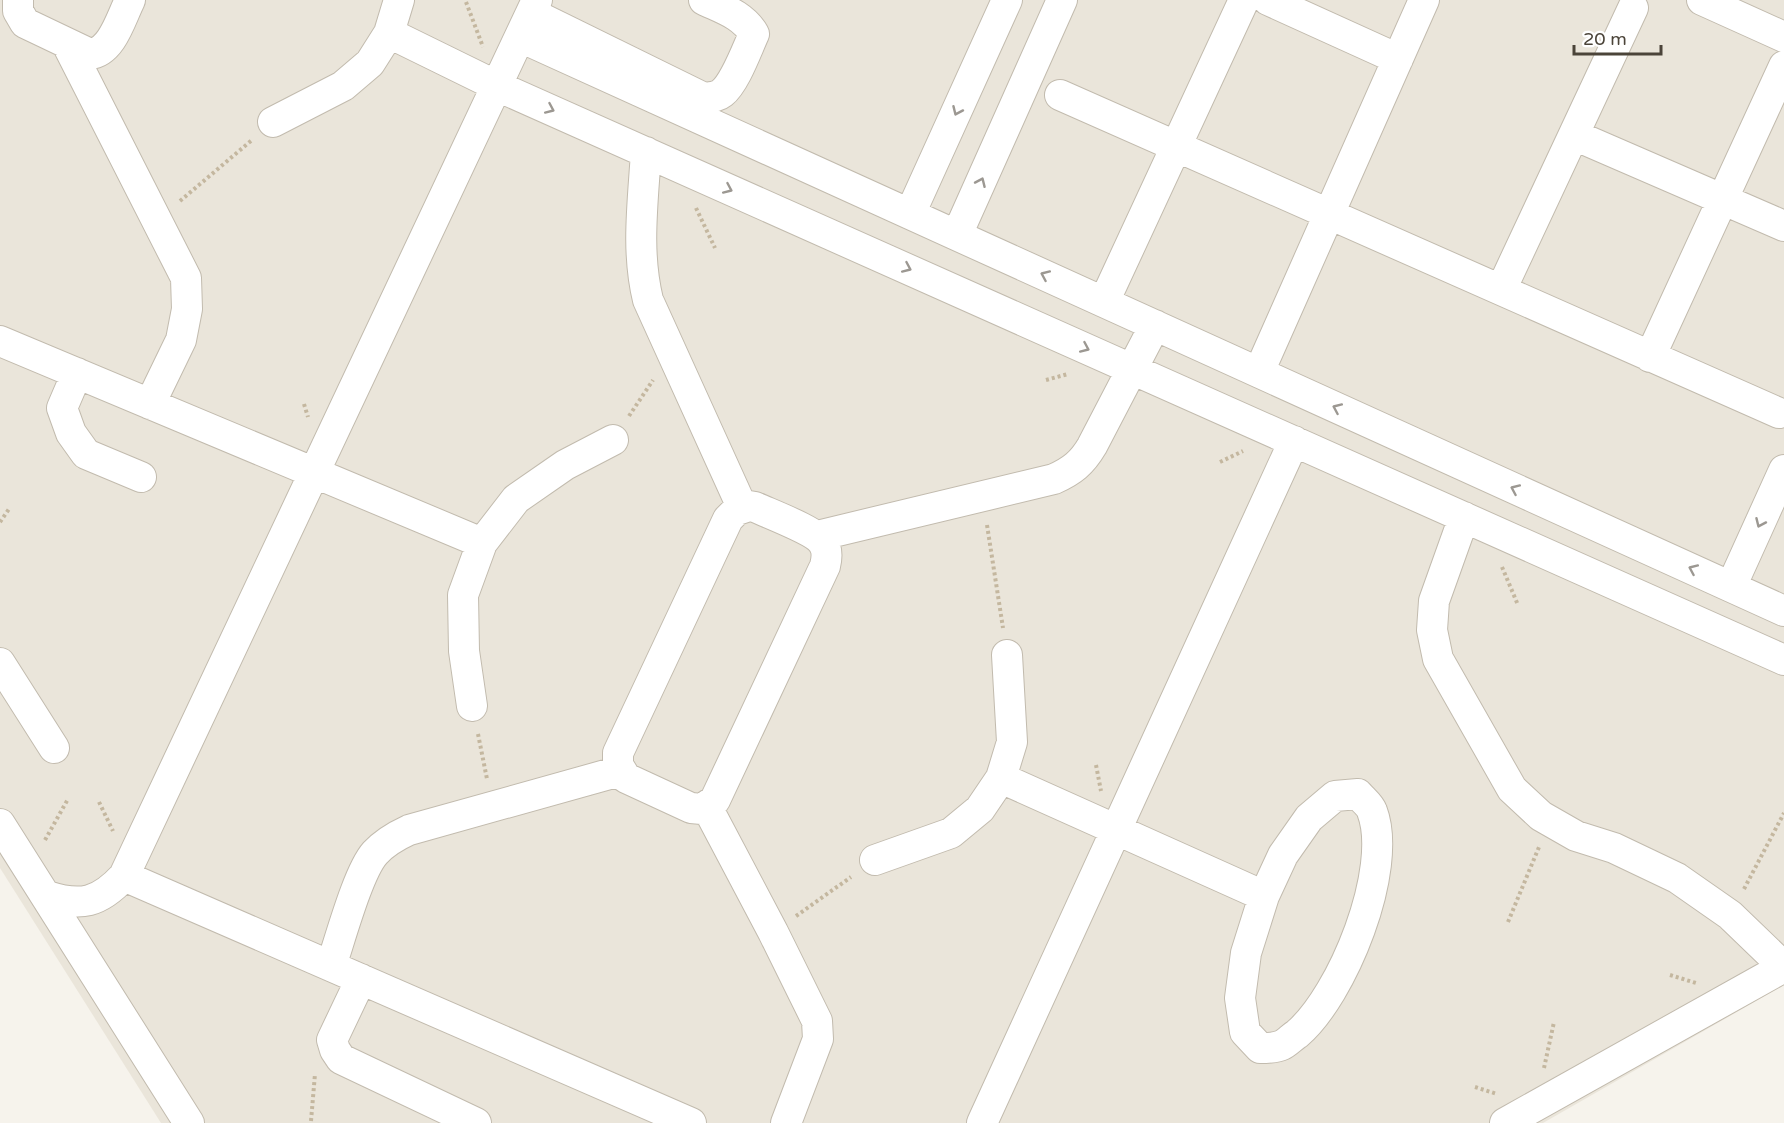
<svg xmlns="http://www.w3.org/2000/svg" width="1784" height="1123" viewBox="0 0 1784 1123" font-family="'Varela Round',sans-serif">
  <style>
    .residential { fill: #eae5da }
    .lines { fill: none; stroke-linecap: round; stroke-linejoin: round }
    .minor-casing { stroke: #c2bbae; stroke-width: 32 }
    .path { stroke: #c4b79f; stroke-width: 4; stroke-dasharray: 3 3; stroke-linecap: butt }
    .minor { stroke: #fff; stroke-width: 30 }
    .oneway { stroke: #9c9892 }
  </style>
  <rect width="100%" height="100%" fill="#f6f3ec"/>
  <path class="residential" d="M0,0H1784V985L1543,1123H161L0,868Z"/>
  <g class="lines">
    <defs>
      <path id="minor" d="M18,0V11L25,23L90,54C112,52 121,18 130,0
        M1268,0L1398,59
        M1702,0L1784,37
        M531,13L704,98C711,97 717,97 722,93C735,83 747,49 754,34C743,15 723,9 704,0
        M389,33L497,86L1784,660
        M520,37L1784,611
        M67,44L186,278L187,309L181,340L150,404
        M1060,95L1779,413
        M273,122L343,86L370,63L389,33L399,0
        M1574,135L1784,226
        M646,152C643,202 636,251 648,300L742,507
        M910,214L1007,0
        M957,235L1062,0
        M1501,290L1633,8
        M1104,302L1244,0
        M0,341L482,543
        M1650,357L1784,66
        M1259,372L1424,0
        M77,373L62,408L71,433L86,454L141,477
        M749,506L755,507C770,514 816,531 823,543C828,550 827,558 825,566L715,800L702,809L691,808L626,778L618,765V753L728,519L737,510Z
        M1464,517L1434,601L1432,630L1438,659L1512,789L1541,816L1576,836L1614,848L1677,878L1730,915L1784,967
        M817,536L1054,479C1072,471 1082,463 1092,446L1155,325
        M1731,587L1784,470
        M0,663L54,748
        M472,706L464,651L463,595L482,543L516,499L565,465L613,440
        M1001,778L1264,896
        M1358,794C1362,799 1370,805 1372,811C1394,869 1342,996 1297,1034C1292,1037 1287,1043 1282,1045C1276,1048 1266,1048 1260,1048L1245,1032L1240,998L1246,953L1264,896L1283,855L1309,818L1335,796Z
        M707,807L773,932L817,1021L818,1039L786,1123
        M0,824L189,1123
        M875,860L951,833L980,809L1001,778L1012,742L1007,655
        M124,876L691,1123
        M47,896C81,907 99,903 124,876L537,0
        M331,966C340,940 358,872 375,853C385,842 396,836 409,830L620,771
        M361,979L332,1040L335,1050L341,1059L476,1123
        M982,1123L1294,441
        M1505,1123L1784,967"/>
    </defs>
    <use href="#minor" class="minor-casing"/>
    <path class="path" d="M466,2L483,47
      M180,201L252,140
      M696,208L715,248
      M1046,380L1068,374
      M304,404L308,417
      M629,416L653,380
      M1220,462L1243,451
      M0,522L9,509
      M987,525L1003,628
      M1502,567L1518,605
      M478,734L487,779
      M1096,765L1101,791
      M99,802L113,831
      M45,840L68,799
      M1744,889L1784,813
      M796,916L851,877
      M1508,922L1539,847
      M1670,975L1696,983
      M1544,1068L1554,1022
      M1475,1087L1497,1094
      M311,1121L315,1074"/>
    <use href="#minor" class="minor"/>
  </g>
  <defs><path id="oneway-chevron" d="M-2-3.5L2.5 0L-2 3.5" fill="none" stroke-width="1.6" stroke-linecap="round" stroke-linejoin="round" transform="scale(1.5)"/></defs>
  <g class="oneway">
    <use href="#oneway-chevron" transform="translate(550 109) rotate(24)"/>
    <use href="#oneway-chevron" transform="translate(957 111) rotate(114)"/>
    <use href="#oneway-chevron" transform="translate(981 182) rotate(-66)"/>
    <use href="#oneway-chevron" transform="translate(728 189) rotate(24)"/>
    <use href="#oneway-chevron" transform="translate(907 268) rotate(24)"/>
    <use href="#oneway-chevron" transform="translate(1045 275) rotate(-156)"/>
    <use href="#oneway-chevron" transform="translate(1085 348) rotate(24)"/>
    <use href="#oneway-chevron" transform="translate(1337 408) rotate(-156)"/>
    <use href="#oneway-chevron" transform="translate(1515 489) rotate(-156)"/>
    <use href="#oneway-chevron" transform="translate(1760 523) rotate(114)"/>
    <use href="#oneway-chevron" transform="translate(1693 569) rotate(-156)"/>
  </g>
  <path d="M1574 45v9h87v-9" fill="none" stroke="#4b4439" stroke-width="3"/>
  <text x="1583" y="45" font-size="18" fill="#4b4439" stroke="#ffffff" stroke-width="4.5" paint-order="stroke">20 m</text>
</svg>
